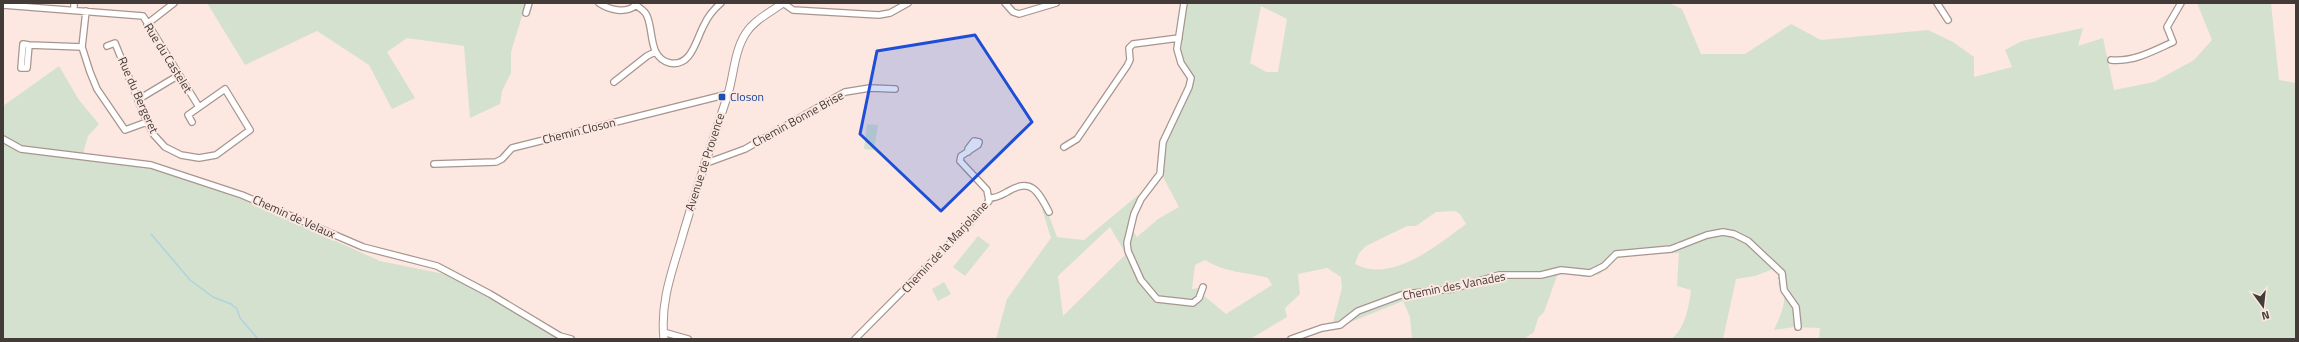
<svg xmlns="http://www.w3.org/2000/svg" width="2299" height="342" viewBox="0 0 2299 342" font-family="'Titillium Web',sans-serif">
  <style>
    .green { fill: #d4e1cf; fill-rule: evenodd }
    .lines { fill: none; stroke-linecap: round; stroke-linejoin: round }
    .stream { stroke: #b0d2e2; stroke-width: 1.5 }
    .minor-casing { stroke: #a7958e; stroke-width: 8 }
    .tertiary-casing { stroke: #a7958e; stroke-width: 9 }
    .minor { stroke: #fff; stroke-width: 5.5 }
    .tertiary { stroke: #fff; stroke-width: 7 }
    .marked { fill: #1d4ed8; fill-opacity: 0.2; stroke: #1d4ed8; stroke-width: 3; stroke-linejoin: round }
    .transit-dot { fill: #1a4fb4; stroke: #fce8e1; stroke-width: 1.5 }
    .labels { text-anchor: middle; stroke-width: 4; stroke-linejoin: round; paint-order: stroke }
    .street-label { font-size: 12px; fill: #433b38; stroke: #fce8e1 }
    .transit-label { font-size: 12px; fill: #164399; stroke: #fce8e1; text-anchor: start }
  </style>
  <rect width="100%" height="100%" fill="#fce8e1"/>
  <path class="green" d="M207,3H526L511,52V73L502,91L500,104L470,118L464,46L407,38L387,52L415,98L392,109L369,65L317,31L245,65Z
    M1186,3H1669L1682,9L1701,54H1745L1791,24L1821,40L1928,30L1953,42L1974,57V77L2012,67L2005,50L2022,41L2083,28L2078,46L2103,38L2114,90L2154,82L2194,60L2212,40L2197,3H2271L2279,80L2296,83V339H1819L1820,328L1794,327L1774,330C1780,316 1791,297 1778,284L1781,279H1777L1779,276V272L1773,269L1755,276L1736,279L1723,339H1671C1685,330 1689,306 1691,290L1677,286L1679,253L1617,255L1600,274L1586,277L1558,273L1544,312L1538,318L1534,332L1524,339H1412L1410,317L1403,301L1331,330L1342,288L1341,277L1327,268L1298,274L1300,294L1285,308L1287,317L1250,339H996L1007,299L1051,238L1042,209L1046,208L1057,237L1084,240L1137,196L1143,202L1132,230L1137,237L1158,219L1179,207L1163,177L1165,144L1192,87V75L1184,62L1181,51ZM1261,6L1287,19L1278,72H1266L1250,63ZM1455,211L1460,214L1466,224C1437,245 1392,284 1355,264L1359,253L1366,246L1407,226H1416L1436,212ZM1110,227L1126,254L1063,316L1058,276ZM1205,260C1228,274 1244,271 1268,278L1272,285L1226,314L1203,295L1205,287L1192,289L1195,265Z
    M59,66L79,100L99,124L88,136L81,160L155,169L241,199L380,261L449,275L561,339H3V106Z
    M867,124L878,125L874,150L864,149Z
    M978,236L990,245L965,276L953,267Z
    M944,282L951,294L938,301L932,289Z"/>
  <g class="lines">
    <path class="stream" d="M151,234L190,280L213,297L231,304L237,309L240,318L258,339"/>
    <defs>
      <path id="minor" d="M599,3C609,10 626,14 636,5
        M634,3C638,8 645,10 647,16C654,31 648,58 670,63C692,67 696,39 704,25C708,16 714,9 721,3
        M783,3L793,10L879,15L890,13L908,3
        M1005,3L1013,12L1019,14L1056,3
        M1184,3L1177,49L1181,63L1191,78L1189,87L1163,142L1160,174L1141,199L1134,214L1127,243L1128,251L1141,280L1157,299L1193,303L1199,298L1203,287
        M1937,3L1948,20
        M3,5L143,16L199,107
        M74,10V3
        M86,11L82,47L90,72L97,89L125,130L147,122
        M526,13L529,3
        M147,24L174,3
        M29,45L27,68H21L23,44L29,45L82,47
        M107,46L115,43L147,122L154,135L165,147L181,155L199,158L216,155L250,130L225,89L188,115L192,122
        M2111,60C2134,62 2153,51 2173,42L2167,27L2181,3
        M614,82L647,56L655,52
        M139,99L179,75
        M3,139L21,149L151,165L242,195L363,247L437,266L490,294L560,336L571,339
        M1064,147L1077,139L1127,66L1130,60L1129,48L1133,44L1179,38
        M434,164L496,162L502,159L512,148L728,94
        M704,164L745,149L845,92L870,88L895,89
        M990,198C997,198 1001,195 1007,192C1031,177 1038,191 1049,212
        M663,332L688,339
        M855,339L971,222L989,201L987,190L960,161L961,156L978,145L979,142L974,141L968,149V152
        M1291,339L1322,328L1340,325L1358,311L1404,294L1452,289L1499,275H1541L1561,270L1590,273L1604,266L1616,254L1671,249L1707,235L1723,232L1734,234L1748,241L1782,273L1784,290L1796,307L1798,327"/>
      <path id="tertiary" d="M664,339C660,304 671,274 681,241C695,192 712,143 728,94C734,75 734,51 746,33C754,20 771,12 783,3"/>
    </defs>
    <use href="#minor" class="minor-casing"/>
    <use href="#tertiary" class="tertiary-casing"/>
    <use href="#minor" class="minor"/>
    <use href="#tertiary" class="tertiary"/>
  </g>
  <path class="marked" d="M975,35L1032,122L941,211L860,134L877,51Z"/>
  <rect class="transit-dot" x="718" y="93" width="8" height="8" rx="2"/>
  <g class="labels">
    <g class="street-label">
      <text transform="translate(168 58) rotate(58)" y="4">Rue du Castelet</text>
      <text transform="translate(138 95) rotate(66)" y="4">Rue du Bergeret</text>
      <text transform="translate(798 119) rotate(-29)" y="4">Chemin Bonne Brise</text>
      <text transform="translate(579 131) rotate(-14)" y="4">Chemin Closon</text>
      <text transform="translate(705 162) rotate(-72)" y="4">Avenue de Provence</text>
      <text transform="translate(294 217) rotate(24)" y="4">Chemin de Velaux</text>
      <text transform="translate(945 247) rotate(-47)" y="4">Chemin de la Marjolaine</text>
      <text transform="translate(1454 286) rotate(-11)" y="4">Chemin des Vanades</text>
    </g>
    <g class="transit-label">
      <text x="730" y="101">Closon</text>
    </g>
  </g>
  <rect width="2299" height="342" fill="none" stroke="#433b38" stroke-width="8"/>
  <g transform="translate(2263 306) rotate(165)" stroke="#fce8e1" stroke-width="3" paint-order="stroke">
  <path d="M0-3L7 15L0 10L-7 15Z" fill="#433b38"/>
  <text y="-6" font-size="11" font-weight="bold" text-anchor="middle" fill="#433b38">N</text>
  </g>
</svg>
